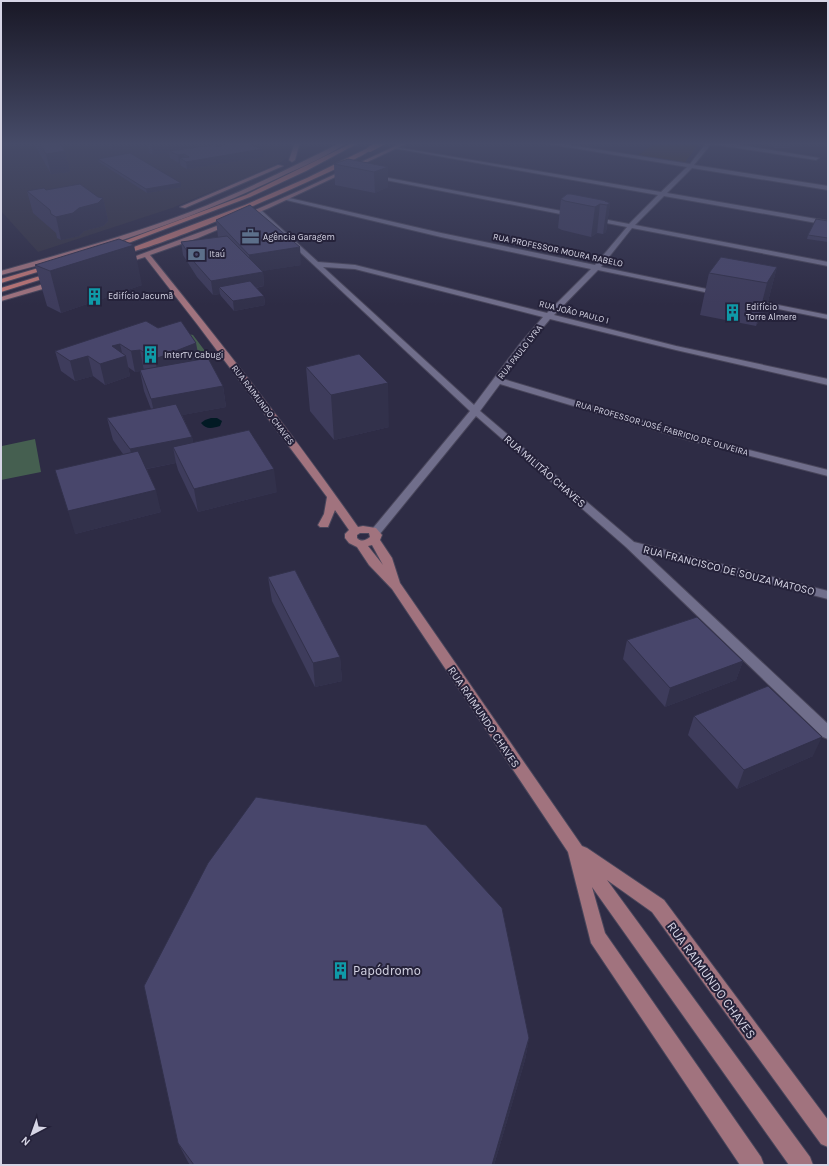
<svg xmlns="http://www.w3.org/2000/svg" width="829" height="1166" viewBox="0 0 829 1166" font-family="Karla,sans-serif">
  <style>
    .commercial { fill: #403526 }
    .education { fill: #373546 }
    .green { fill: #455f50 }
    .water { fill: #021a24 }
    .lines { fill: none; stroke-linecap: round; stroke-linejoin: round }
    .minor-casing { stroke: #49465b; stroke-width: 2 }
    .major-casing { stroke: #49465b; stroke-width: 2 }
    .highway-casing { stroke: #49465b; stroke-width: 2 }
    .minor { fill: #706e8b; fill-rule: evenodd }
    .major { fill: #a1737e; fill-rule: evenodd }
    .highway { fill: #c17776; fill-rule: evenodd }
    .highway-bridge-casing { stroke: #49465b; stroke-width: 6; stroke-linecap: butt }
    .highway-bridge { stroke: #c17776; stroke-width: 5.5 }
    .wall { fill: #3e3c5c; fill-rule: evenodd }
    .shaded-wall { fill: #32314b }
    .building { fill: #48466b; stroke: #32314b }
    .labels { text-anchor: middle; stroke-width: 4; stroke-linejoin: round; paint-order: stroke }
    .far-poi-label { font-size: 9px; fill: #d6d5e5; stroke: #25223a; text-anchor: start }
    .far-street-label { font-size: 9px; fill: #d6d5e5; stroke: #25223a }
    .street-label { font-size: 11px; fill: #d6d5e5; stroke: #25223a }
    .near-poi-label { font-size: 13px; fill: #d6d5e5; stroke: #25223a; text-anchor: start }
    .near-street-label { font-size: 13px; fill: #d6d5e5; stroke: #25223a }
  </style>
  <rect width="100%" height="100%" fill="#2e2c45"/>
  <path class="commercial" d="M657,142H695L700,143L685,162L638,155Z"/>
  <path class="education" d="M1,142H317L281,162L247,177L172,208L38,252L1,211Z"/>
  <path class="green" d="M184,333L193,335L211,359L200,363Z
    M35,439L41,472L1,480L2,446Z"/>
  <path class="water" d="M211,418H217L222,421L220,426C213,428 206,430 201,423L205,420Z"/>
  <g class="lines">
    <defs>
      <path id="minor" d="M537,142H550L690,164L707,142H722L819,158L816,160L711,144L694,165L828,186V190L692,168L667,193L828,221V225L664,196L635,225L828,262V266L632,228L601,267L721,292L725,294L724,296L598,270L554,315L676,346L828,379V385L676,350L550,319L525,349L503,379L694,436L828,470V476L688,440L500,384L480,411L634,542L828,591V599L644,552L828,724V739L823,737L626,547L476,416L379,535H371L369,533L470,411L256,211L261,210L318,262L355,265L547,313L591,269L441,237L282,199L285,197L441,233L595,265L627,227L370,177L373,175L629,224L658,195L393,148L395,147L661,192L687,167ZM323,267L355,269L543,317L519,345L474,405Z
        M748,299L828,315V319L748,303Z"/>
      <path id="major" d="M295,142H300L295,160L292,162L289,160Z
        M342,142H348C330,155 299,168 278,178C190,220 96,251 1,275V271C64,253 128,236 190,212C242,192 292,167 342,142Z
        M404,142H410L269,208L198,238L150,255C222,344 293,434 358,527L363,526L376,528L382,535L380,540L392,558L400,583L582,846L587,848L664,900L828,1120V1147L821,1144L652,912L607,880L810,1157L813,1165H789L592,887L605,933L761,1157L764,1165H740L591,943L568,852L392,589L369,565L357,547L349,543L345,538V534L349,530L335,510L328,527H320L318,525L324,514L327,497L197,324L145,257L123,264L120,262L230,221L301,190ZM360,533H369L370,537C365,541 361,542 357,538V535ZM372,545L383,565L368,546Z
        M278,165L283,166L185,208L180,207Z
        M57,280H60V284L1,301V297Z"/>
      <path id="highway" d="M354,142H360L306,171L250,197L131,242L111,249L108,247L246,195Z
        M368,148L372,149C352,166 129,262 118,253L245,205L307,178Z
        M52,264L54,265V267L1,283V279Z
        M53,272L56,274L55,275L1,292V288Z"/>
    </defs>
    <use href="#minor" class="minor-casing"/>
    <use href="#major" class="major-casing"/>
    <use href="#highway" class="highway-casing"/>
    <use href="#minor" class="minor"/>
    <use href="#major" class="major"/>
    <use href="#highway" class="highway"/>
    <defs>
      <path id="highway-bridge" d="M370,149L383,142"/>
    </defs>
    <use href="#highway-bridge" class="highway-bridge-casing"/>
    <use href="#highway-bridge" class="highway-bridge"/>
  </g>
  <path class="wall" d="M33,142H59L65,151L70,172L51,174Z
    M107,142H230V143L214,145L218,147H220V145L254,146L263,157L187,169L181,166L180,163H179L170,158L169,152L153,155L149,153L148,146L112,150L108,145ZM194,143L203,146L194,147Z
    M447,142H467L463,145Z
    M769,142H792L790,148H774L769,143Z
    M98,159L181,183V187L147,193L99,162Z
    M334,164L388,167V187L375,193L335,185Z
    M46,190L103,198L108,221L103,226L84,231L79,236L61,240L57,238L56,233L33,213L27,191Z
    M561,199L607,202L610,203L606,232L603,234L597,233L591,237L562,230L558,228Z
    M216,220L301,265L261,271L263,272L264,286L256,288L264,296L265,305L234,311L221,296L220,294L213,295L197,277L183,255L181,242L218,237Z
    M828,221V242L807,239L808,235Z
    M35,265L142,285L61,313L47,306Z
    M777,267L766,309L756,326L700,315L709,273Z
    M158,328L199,360L223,386L226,407L182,415L192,437L193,443L277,492L198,512L178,470L176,463L147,469L161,512L75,534L123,454L113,440L107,418L151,409L144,391L140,371L135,372L128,367L130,376L105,385L93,376L75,381L61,371L55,351Z
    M306,367L389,427L334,440L310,411Z
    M268,577L340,657L342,681L315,687L272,601Z
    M627,640L743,661L736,680L665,707L623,659Z
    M694,716L813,756L737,789L688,735Z
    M529,1038L525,1060L494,1165H190L188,1162L178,1143Z"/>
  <path class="shaded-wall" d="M111,142H147L148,146L112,150Z
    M151,142H194V147L169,151V152L153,155Z
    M204,142H230V143L205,146Z
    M463,142H467L463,145Z
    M262,149L263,157L187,169L186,162Z
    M65,151L70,172L51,174L46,154Z
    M184,154L185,161L180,158V163H179L178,155Z
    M388,167V187L375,193L374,172Z
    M181,183V187L147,193L146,189Z
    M103,198L108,221L103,226L84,231L79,236L61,240L56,217Z
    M610,203L606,232L603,234L607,205Z
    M600,204L597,233L591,237L595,207Z
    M134,245L142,285L61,313L50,271Z
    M300,247L301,265L251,273L249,255Z
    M777,267L766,309L756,326L767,283Z
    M263,272L264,286L225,293L219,287L220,294L213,295L211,281Z
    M264,296L265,305L234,311L233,301Z
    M196,343L200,363L159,380L155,359Z
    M120,344L123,357L126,356L130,376L105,385L100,364L112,346Z
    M140,350L144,371L135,372L131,351Z
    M88,356L93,376L75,381L70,361Z
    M388,383L389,427L334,440L331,395Z
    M223,386L226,407L156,420L151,399Z
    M192,437L196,458L173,447L176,463L135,471L130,449Z
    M274,469L277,492L198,512L194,489Z
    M156,490L161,512L75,534L68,511Z
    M340,657L342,681L315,687L313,663Z
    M743,661L736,680L665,707L670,688Z
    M822,737L813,756L737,789L744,770Z
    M529,1038L525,1060L494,1165H492Z"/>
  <path class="building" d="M39,142H59L65,151L46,154Z
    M236,142H251L253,143L250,144L262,149L186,162L180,158L189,157L184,154L178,155L169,151L213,145L218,147L222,146L220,145Z
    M130,153L181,183L146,189L98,159Z
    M348,159L388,167L374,172L334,164Z
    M80,184L98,197L103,198L98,203L79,208L73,213L56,217L51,214L50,210L27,191L44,188L46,190Z
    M567,194H571L607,201H605L610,203L607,205L600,204L595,207L565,201L561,199Z
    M250,205L300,247L249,255L216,220Z
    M816,219L828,221V238L808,235Z
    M227,236L263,272L211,281L195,263L181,242Z
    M119,239L134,245L50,271L35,265Z
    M721,257L777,267L767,283L709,273Z
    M250,281L264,296L233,301L219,287Z
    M146,321L158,328L181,321L196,343L155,359L140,350L131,351L120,344L112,346L126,356L100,364L88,356L70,361L55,351Z
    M359,354L388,383L331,395L306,367Z
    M208,358L223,386L151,399L140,370Z
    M176,404L192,437L130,449L107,418Z
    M249,430L274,469L194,489L173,447Z
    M138,451L156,490L68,511L55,470Z
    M295,570L340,657L313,663L268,577Z
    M697,617L743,661L670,688L627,640Z
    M768,686L822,737L744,770L694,716Z
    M256,797L426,825L502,908L529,1038L492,1165H194L178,1143L144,986L208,863Z"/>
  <linearGradient id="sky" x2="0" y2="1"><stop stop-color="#191826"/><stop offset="0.47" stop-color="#464b68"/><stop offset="1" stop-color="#464b68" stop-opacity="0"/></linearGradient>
  <rect width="829" height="305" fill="url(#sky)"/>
  <defs>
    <symbol id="office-bare" viewBox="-9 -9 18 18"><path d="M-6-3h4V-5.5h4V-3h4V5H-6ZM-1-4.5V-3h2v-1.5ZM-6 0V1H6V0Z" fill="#5c6f8a" stroke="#25223a" stroke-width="2.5" paint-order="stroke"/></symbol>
    <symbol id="bank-bare" viewBox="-9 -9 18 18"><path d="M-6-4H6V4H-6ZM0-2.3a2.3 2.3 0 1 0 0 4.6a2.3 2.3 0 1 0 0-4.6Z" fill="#5c6f8a" stroke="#25223a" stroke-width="2.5" paint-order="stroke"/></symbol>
    <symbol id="building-bare" viewBox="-9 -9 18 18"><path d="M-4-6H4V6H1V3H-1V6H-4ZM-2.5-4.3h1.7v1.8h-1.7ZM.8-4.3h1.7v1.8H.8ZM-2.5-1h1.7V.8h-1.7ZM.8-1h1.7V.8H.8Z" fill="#0f9aa8" stroke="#25223a" stroke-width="2.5" paint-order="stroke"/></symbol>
  </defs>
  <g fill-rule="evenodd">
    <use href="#office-bare" x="238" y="224" width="25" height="25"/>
    <use href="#bank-bare" x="184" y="242" width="25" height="25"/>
    <use href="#building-bare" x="82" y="284" width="25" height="25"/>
    <use href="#building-bare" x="720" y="300" width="25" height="25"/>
    <use href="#building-bare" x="138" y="342" width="25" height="25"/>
    <use href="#building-bare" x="328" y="958" width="25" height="25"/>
  </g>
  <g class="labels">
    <g class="far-poi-label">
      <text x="263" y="240">Agência Garagem</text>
      <text x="209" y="257">Itaú</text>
      <text x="108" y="299">Edifício Jacumã</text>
      <text x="746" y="310">Edifício<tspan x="746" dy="10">Torre Almere</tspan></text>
      <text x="164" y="358">InterTV Cabugi</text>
    </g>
    <g class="far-street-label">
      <text transform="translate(558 250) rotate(12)" y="3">RUA PROFESSOR MOURA RABELO</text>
      <text transform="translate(574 312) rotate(14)" y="3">RUA JOÃO PAULO I</text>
      <text transform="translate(520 352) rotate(-52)" y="3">RUA PAULO LYRA</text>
      <text transform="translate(263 405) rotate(53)" y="3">RUA RAIMUNDO CHAVES</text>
      <text transform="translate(662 428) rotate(16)" y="3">RUA PROFESSOR JOSÉ FABRICIO DE OLIVEIRA</text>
    </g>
    <g class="street-label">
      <text transform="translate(545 471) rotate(41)" y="4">RUA MILITÃO CHAVES</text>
      <text transform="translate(729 570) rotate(14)" y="4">RUA FRANCISCO DE SOUZA MATOSO</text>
      <text transform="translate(484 717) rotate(56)" y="4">RUA RAIMUNDO CHAVES</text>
    </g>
    <g class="near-poi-label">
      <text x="353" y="975">Papódromo</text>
    </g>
    <g class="near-street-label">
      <text transform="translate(712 980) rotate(54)" y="5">RUA RAIMUNDO CHAVES</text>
    </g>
  </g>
  <rect width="829" height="1166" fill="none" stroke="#d6d5e5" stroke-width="4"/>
  <g transform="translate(32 1134) rotate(221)" stroke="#25223a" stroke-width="3" paint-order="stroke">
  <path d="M0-3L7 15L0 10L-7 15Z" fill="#d6d5e5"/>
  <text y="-6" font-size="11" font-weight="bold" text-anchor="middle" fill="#d6d5e5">N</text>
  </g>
</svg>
